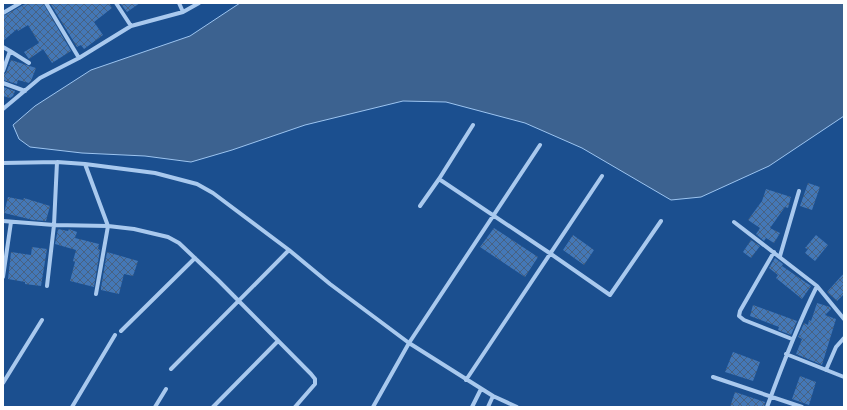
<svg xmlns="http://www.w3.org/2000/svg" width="847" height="410" viewBox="0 0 847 410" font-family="Jost,sans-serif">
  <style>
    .water { fill: #3c6290; stroke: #9cc4f0 }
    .building { fill: url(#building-cross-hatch) }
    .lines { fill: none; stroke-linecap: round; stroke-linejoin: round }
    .minor { stroke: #a9c9ee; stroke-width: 4 }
  </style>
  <defs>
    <pattern id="building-cross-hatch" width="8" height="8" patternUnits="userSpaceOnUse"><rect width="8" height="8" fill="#4478b7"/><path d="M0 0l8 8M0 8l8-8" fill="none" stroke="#486282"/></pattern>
  </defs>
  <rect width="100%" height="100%" fill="#1b4f8f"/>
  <path class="water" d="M240,3H844V116L769,166L701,197L671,200L582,148L525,123L446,102L403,101L305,125L232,150L191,162L145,156L82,153L30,147L19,139L13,125L35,106L91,70L190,36Z"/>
  <path class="building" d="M27,3H43L71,51L52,63L43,49L42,50L29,59L24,52L39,43L28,25L18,31L17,29L3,41V16Z
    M50,3H109L112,8L94,22L103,35L84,49L81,45L77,47Z
    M120,3H140L127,12Z
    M11,60L36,68L31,81L29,83L18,80L17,84L3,80V74L6,73Z
    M3,87L15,91L13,96L10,98L3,96Z
    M808,183L820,187L812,210L800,206Z
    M766,189L791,197L788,208L785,207L770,228L780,233L774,243L766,238L764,241L756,234L760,228L748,220L762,201Z
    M8,197L23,200L24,198L50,206L46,221L33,220L4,213Z
    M494,228L538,257L525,277L480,247Z
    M58,229L68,231L69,229L77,232L75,238L99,244L98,249L100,250L94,287L70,281L75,262L73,261L76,250L55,244Z
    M573,235L594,250L584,265L563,250Z
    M816,235L828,245L815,261L805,253L808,249L805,248Z
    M751,240L760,246L751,258L743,252Z
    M32,247L47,249L41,286L25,284V282L8,279L11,252L31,255Z
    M107,252L138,261L133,276L124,274L119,294L101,290V288Z
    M775,258L783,264L782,266L811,286L802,299L776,278L778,275L769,268Z
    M844,273V294L837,301L827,292Z
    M817,303L830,307L831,309L825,315L836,319L822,365L796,354L802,339L798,337L804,323L808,325L809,320L811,321Z
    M753,305L797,321L791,335L778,330L779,327L750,316Z
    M733,352L760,362L753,381L725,372Z
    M800,376L816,382L809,405L792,399Z
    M735,392L765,402L764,407H730Z"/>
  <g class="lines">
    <path class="minor" d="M46,3L79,58
      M116,3L131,26
      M179,3L183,12
      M3,13L20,3
      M3,47L10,51L3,71
      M10,51L29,63
      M3,83L25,91
      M3,109L40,78L79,58L131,26L183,12L199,3
      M3,163L57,162L85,164L155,173L197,184L213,193L289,250L330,284L409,343L493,396L517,407
      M85,164L108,226L96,294
      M439,179L551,254L610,295L661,221
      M420,206L439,179L473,125
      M3,221L54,225L108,226L134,229L168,237L179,243L218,280L311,374L315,379V384L295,407
      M734,222L817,286L844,319
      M774,252L740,311L739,316L744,320L792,339
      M780,256L799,191
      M3,277L11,222
      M47,286L54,225L57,162
      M121,331L195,258
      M786,354L844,377
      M171,369L289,250
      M826,370L836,347L844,338
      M713,377L802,407
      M466,380L602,176
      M3,383L42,320
      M72,407L115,335
      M155,407L166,389
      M213,407L278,341
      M373,407L409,343L540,145
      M472,407L481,389
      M488,407L493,396
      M767,407C782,366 797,326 817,286"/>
  </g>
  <rect width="847" height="410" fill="none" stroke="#ffffff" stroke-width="8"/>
</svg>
